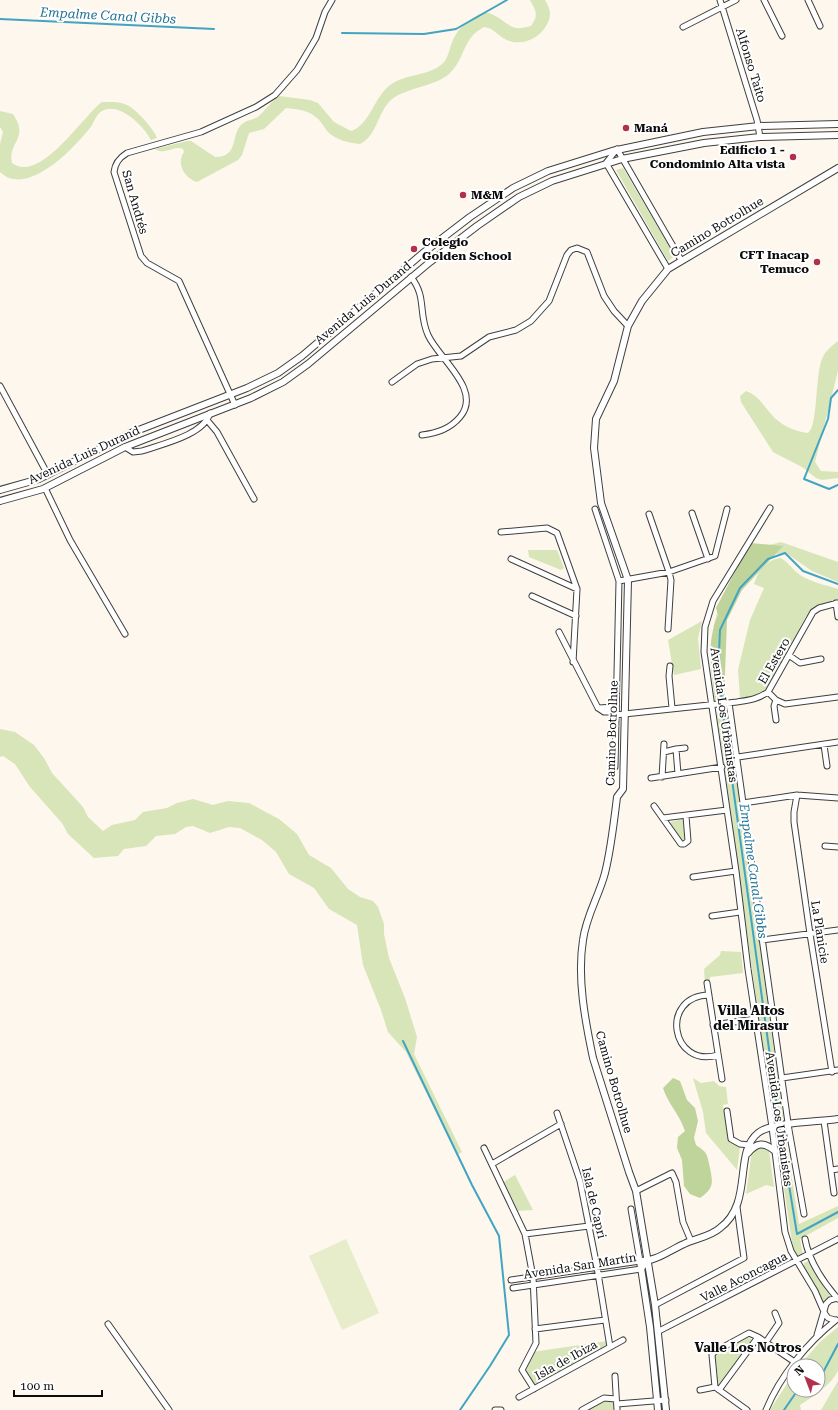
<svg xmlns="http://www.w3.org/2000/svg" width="838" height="1410" viewBox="0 0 838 1410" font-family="'Roboto Serif',serif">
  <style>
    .green { fill: #d7e5b9 }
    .forest { fill: #bed49a }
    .pitch { fill: #e7edca }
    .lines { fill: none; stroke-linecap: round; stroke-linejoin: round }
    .stream { stroke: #42a4c2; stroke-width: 2 }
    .minor-casing { stroke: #3f3f3f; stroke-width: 7 }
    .tertiary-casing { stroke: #3f3f3f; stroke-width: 8 }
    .minor { stroke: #fff; stroke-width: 5 }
    .tertiary { stroke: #fff; stroke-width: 6 }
    .poi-dot { fill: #b1304b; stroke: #fff; stroke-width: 1.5 }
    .labels { text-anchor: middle; stroke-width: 4; stroke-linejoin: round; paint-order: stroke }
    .street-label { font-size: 12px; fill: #0c0c0c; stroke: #fff }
    .poi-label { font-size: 12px; font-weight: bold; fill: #0c0c0c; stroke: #fff; text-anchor: start }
    .water-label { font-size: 13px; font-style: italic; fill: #207493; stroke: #fff }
    .neighbourhood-label { font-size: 13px; font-weight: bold; fill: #0c0c0c; stroke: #fff }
  </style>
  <rect width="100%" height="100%" fill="#fef7ed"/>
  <path class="green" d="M530,0H545C551,10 552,16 546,26C538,40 519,47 505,39C497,35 494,28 484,27C481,29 477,31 474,34C463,45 462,62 450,73C434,88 403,87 389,102C377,115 377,135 360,144C349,143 336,140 328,132C323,126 320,119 313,115C306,110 295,109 286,108L264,129L249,133L242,155L238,160L197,182C184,178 176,163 184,152L183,149C173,145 165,156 155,149L187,141H191L215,157C238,157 231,138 240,126C246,119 253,121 259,116C266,110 271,101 279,96L310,100L318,103L334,122L351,131C370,125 374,97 390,85C406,73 431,77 445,61C449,55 450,45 454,38C459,27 470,19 480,14C493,8 505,26 516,28C521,29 526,27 531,26C539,15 536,11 530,0Z
    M102,102C110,102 119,101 127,105C135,108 154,129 157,138L151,140C144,126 119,101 102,111C96,114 94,123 90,128C73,149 27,198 0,172V144L3,132L0,127V111L13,114C30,139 7,142 12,163C40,184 82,117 102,102Z
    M623,168L675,256L668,261L616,170Z
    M838,341V371L815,462L821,471L838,472V478L822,480L816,478L802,467L773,452L741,402L740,396L746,391C758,395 763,405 771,414C779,424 795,432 808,433C818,427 815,375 822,359C825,351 832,346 838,341Z
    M781,542L838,562V582L812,571L786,553L776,554L752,567L713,628L719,606L762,547Z
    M528,550H557L564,568L561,570L529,557Z
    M781,558C789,563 793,570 800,575C811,582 825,585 838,589V600L818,605L806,616L766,691L759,695L740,698L738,670L750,620L764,588L754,584C758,571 766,560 781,558Z
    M702,621L698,638L701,669L674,675L668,640Z
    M726,710L728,713L784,1123L775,1124L773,1121L717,715L718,711Z
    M0,729L15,732L34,745L44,758L52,773L83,807L88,817L103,831L112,825L135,820L143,812L167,808L177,803L193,799L213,805L228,801L249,803L279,819L297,834L309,855L331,868L348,889L360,897L373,901L378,907L384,924V934L389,958L405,998L417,1037L414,1054L462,1152L457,1155L406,1052L388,1032L381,1010L363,965L357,925L329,909L314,888L289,874L276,852L262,840L240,828L229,827L210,833L193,826L186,827L175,834L156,836L146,846L124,849L118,856L94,858L68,834L62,823L30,787L15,764L3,756L0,757Z
    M682,819L683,821L685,843H683L669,825L671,822Z
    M721,951L741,952L743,973L710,977V983H705L704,969L720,955Z
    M693,1078L701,1083L714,1081L719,1086L726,1087L728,1104L723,1105L728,1140L740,1147L737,1170L706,1133L703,1112Z
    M783,1132L785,1134L799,1224L838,1206V1218L800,1239L803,1256L799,1257L794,1250L792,1242L776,1135Z
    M757,1146L767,1148L769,1151L774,1187L766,1185L746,1194L752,1151Z
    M515,1175L533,1210L517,1211L502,1183Z
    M808,1261L831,1298L824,1303L804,1267V1263Z
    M838,1327C838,1334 838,1367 838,1371C830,1386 814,1396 800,1405L801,1410H770L794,1373V1390H818V1366H799L820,1342Z
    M747,1337L751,1339V1342L723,1383L720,1385C713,1379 714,1363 715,1355Z
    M608,1341L609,1347L534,1389L523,1370L532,1352Z
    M838,1381V1410H821Z
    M616,1399L617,1410H583L601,1400Z"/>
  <path class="forest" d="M750,543L783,546L742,590L727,620L724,701L717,703L715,699C711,670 706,643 718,615L716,608Z
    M673,1078L680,1081L687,1100L695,1108L698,1121L694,1138L696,1145C708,1153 707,1154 710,1168C713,1183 714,1188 700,1198L690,1194L684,1186L682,1160L677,1148L678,1137L685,1131C679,1113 668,1104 663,1088Z"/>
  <path class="pitch" d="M346,1239L379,1313L342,1330L309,1256Z"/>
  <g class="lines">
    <path class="stream" d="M0,19L214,29
      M342,33L424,34L456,29L507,0
      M838,390L831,398L828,419L804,479L829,489L838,485
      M838,584L803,571L785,553L768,559L740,588L720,630L719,653L722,707L781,1136L797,1234L838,1212
      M403,1041L472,1185L499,1236L509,1335L490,1366L460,1410
      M818,1382L838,1344
      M784,1410L795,1394L807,1390"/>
    <defs>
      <path id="minor" d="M720,0L757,120L760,137
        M764,0L782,36
        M808,0L820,26
        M683,27L736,0
        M668,269L606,163L617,149L681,260
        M411,277C427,297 418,313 428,335C438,358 483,390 460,417C450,429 437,433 422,435
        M392,382L417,364L432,359L461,356L489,337L516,330L531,321L549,301L567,255L571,250L577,248L587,252L604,296L614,311L628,326
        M0,386L48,475
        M235,405L179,281L147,263L141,256L114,172C115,163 119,158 127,153L201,132L256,107L275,95L297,70L316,38L325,12L332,0
        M207,420L217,432L254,499
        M125,447L133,452L142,451C162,444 204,435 210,413
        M45,488L70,540L125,634
        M770,508L713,601L705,627L704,652L736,871L748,969L772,1127L785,1232L791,1251L815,1291L825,1314L828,1318L835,1320
        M595,509L619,581L615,767
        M692,513L708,559
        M649,514L669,572L671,580L668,629
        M501,532L547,528L557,533L577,589L573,662
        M511,559L577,589
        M619,581L669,572L715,556L727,509
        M532,596L576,616
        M836,603L838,617
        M559,632L598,708L604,712H616
        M790,656L800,663L821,659
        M670,666L669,676L672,708
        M768,692L776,700L785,704L838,697
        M776,700L774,706L776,720
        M729,703L789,1130L804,1214
        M598,708L616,707
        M615,715L737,702C749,700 758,699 768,692L813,612L819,608L838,603
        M824,745L827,766
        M676,749L685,748
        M664,752L676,749L678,774
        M738,757L838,742
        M662,777L664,744
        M651,778L722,767
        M797,795L794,812V822L810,934L832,1072
        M743,803L797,795L838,798
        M654,806L681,844H684L688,841L686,816
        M663,818L727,810
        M825,846L838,847
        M693,877L736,871
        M712,916L740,912
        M762,940L838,930
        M707,983L722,1079
        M709,995C659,996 671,1069 718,1055
        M713,1025L755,1019
        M782,1078L838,1070
        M727,1111L731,1139L740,1144L749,1145
        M557,1113L580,1181L597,1267L610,1347
        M824,1121L834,1193
        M484,1148L525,1234L533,1277L536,1343L522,1370L534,1389
        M492,1164L561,1124
        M832,1170L838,1169
        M636,1191L672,1173L676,1182L683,1222L691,1241
        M525,1234L589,1226
        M805,1239C809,1261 823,1282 838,1299
        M511,1280L640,1261L631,1209
        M513,1288L641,1269L648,1261
        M655,1305L744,1258L737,1207
        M108,1324L169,1410
        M535,1329L605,1320
        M659,1331L838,1239
        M817,1335L826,1304L830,1300L838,1298
        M766,1342L779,1323L775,1313
        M615,1376L617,1410
        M700,1390L715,1387
        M719,1390L758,1337
        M519,1397L623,1340
        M617,1404L666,1400
        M495,1410H501
        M582,1410L604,1398L616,1399
        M747,1410L715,1387L712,1355L714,1352L749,1333L758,1337L796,1363
        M766,1410C780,1376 807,1343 836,1320"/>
      <path id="tertiary" d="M0,490L39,479L131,433L247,388L278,373L302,356L423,253L470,217L513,188L548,171L612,151L703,132L759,126L838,124
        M0,501L43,489L125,447L251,398L283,382L308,364L430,262L477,226L519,197L552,181L622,159L704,143L760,137L838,135
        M748,1153C757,1142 764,1142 775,1151
        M658,1410L650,1327L640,1261C655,1262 670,1250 684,1244C696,1238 710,1237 720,1228C754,1203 733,1153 758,1133C771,1122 819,1122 838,1119
        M666,1410L655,1305L636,1191L629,1172L593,1058C585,1020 577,978 583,940C586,916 599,896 605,873C611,849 614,822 617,797L623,789L628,580L601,503L594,448L596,419L614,381L628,326L642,301L668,269L838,168"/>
    </defs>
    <use href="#minor" class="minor-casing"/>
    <use href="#tertiary" class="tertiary-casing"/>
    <use href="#minor" class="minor"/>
    <use href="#tertiary" class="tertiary"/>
  </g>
  <g class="poi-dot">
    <circle cx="626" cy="128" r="4"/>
    <circle cx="793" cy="157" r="4"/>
    <circle cx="463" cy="195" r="4"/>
    <circle cx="414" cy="249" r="4"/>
    <circle cx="817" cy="262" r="4"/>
  </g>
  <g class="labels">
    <g class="street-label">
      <text transform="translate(751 65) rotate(73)" y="4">Alfonso Taito</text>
      <text transform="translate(135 202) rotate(74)" y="4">San Andrés</text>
      <text transform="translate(717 227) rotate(-31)" y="4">Camino Botrolhue</text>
      <text transform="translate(363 303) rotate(-40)" y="4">Avenida Luis Durand</text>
      <text transform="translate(84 455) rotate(-25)" y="4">Avenida Luis Durand</text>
      <text transform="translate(774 661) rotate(-60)" y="4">El Estero</text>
      <text transform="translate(724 715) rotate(82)" y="4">Avenida Los Urbanistas</text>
      <text transform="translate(612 733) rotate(-88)" y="4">Camino Botrolhue</text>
      <text transform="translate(820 932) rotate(81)" y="4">La Planicie</text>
      <text transform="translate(614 1082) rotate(74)" y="4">Camino Botrolhue</text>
      <text transform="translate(779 1119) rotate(82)" y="4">Avenida Los Urbanistas</text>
      <text transform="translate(594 1203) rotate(77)" y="4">Isla de Capri</text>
      <text transform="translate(580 1266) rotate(-9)" y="4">Avenida San Martín</text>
      <text transform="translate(744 1277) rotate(-27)" y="4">Valle Aconcagua</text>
      <text transform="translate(566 1360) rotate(-29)" y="4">Isla de Ibiza</text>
    </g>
    <g class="poi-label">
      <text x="634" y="132">Maná</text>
      <text x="785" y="154" text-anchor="end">Edificio 1 -<tspan x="785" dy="14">Condominio Alta vista</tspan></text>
      <text x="471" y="199">M&amp;M</text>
      <text x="422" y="246">Colegio<tspan x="422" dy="14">Golden School</tspan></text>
      <text x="809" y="259" text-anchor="end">CFT Inacap<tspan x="809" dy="14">Temuco</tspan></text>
    </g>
    <g class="water-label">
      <text transform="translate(108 15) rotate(3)" y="5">Empalme Canal Gibbs</text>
      <text transform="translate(754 871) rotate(82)" y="5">Empalme Canal Gibbs</text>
    </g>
    <g class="neighbourhood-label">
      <text x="751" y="1015">Villa Altos<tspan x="751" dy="15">del Mirasur</tspan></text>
      <text x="748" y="1352">Valle Los Notros</text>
    </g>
  </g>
  <g transform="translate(806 1378) rotate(318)"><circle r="19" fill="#ffffff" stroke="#9e9e9e"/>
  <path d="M0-3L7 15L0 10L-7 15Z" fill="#b1304b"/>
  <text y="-6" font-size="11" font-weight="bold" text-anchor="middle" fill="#0c0c0c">N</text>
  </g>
  <path d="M14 1390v6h88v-6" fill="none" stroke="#0c0c0c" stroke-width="2"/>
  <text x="20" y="1390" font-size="12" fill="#0c0c0c" stroke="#ffffff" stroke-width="3" paint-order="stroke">100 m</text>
</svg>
